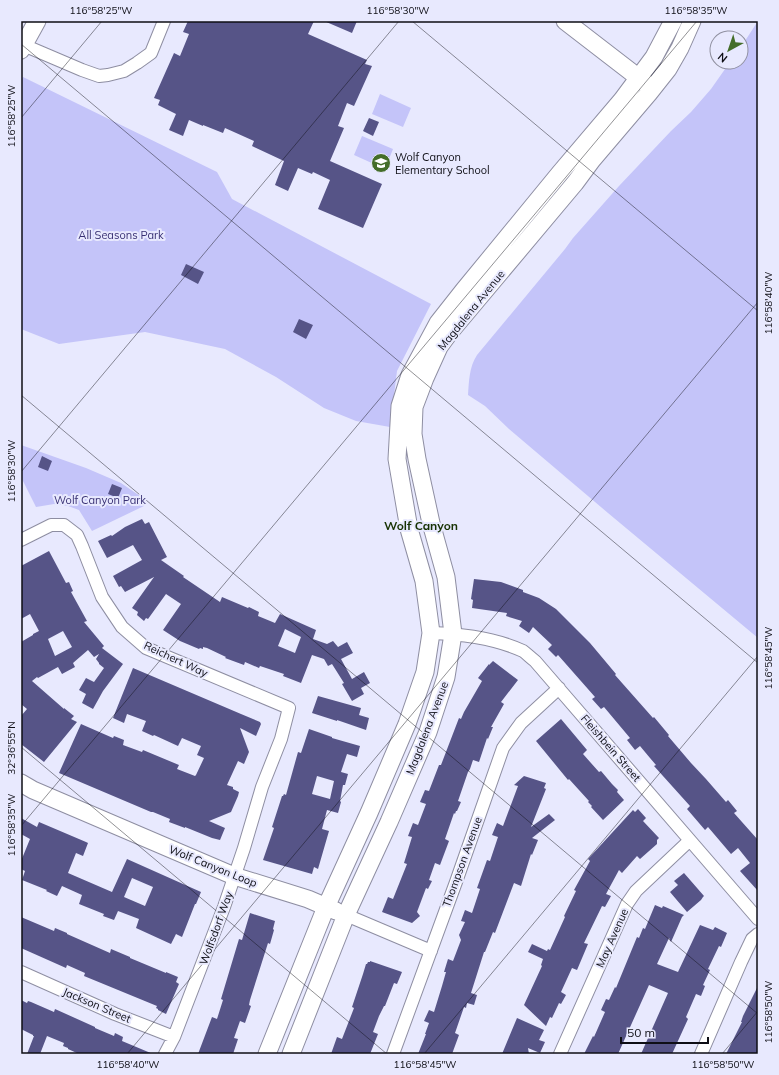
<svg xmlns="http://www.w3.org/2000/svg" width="779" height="1075" viewBox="0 0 779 1075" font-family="Mulish,sans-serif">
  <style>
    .green { fill: #c4c4f9 }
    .building { fill: #565487; fill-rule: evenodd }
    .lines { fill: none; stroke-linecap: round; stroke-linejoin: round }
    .street-casing { stroke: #8e8ea2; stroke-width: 14 }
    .secondary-casing { stroke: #8e8ea2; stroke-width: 19 }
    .street { stroke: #fff; stroke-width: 12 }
    .secondary { stroke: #fff; stroke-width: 17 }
    .ticks { fill: none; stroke: #0e0e15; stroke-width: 1; stroke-opacity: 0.45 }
    .labels { text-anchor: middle; stroke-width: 4; stroke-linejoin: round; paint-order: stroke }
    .poi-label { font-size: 11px; fill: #0e0e15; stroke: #e8e9fe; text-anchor: start }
    .park-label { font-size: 11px; fill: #383073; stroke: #e8e9fe }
    .street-label { font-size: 11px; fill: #0e0e15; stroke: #e8e9fe }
    .neighbourhood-label { font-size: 12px; font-weight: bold; fill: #173202; stroke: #e8e9fe }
    .neatline { fill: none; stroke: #0e0e15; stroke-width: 1.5 }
    .ticks-label { font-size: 10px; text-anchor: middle; fill: #0e0e15 }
  </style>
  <rect width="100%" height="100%" fill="#e8e9fe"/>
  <path class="green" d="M758,21V638L608,513L509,429L485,406L468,395C469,382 469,367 477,355L565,249L573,238L619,186L671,131L691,112L711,89L730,62H741V47Z
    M23,77L217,172L232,199L431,304L397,371L390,427L356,421L324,408L276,377L225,349L145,332L59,344L21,329V80Z
    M380,94L411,108L403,127L372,114Z
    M362,136L393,149L385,169L354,155Z
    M21,445L86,468L121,483L140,496L146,505L92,531L79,510L68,506L54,504L36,507L21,477Z"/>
  <path class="building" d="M188,21H314L308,34L367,60L365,64L372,66L354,106L347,103L338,126L344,128L330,161L382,184L363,228L318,209L330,180L313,172L312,174L298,168L288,191L275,185L284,161L252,146L254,141L225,128L223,133L203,125V126L189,120L183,136L169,130L176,114L158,105L160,100L154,98L174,53L180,56L189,34L183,32Z
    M324,21H357L352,33Z
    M369,118L379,122L373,136L363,131Z
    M186,264L204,272L198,284L181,275Z
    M299,319L313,325L306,339L293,332Z
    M42,456L52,461L48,471L38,467Z
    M112,484L122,488L118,498L108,494Z
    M142,519L145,524L149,522L167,557L161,560L184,576L183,577L220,602L222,597L248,608L249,607L259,612L258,616L275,623L280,614L316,630L313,639L327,644L333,641L338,647L347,642L353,653L341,659L352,679L364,672L370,683L361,688L364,694L352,701L342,684L344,683L332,664L328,666L324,659L312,655L301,683L283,676L284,674L260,666L259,668L245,662L244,665L225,658L226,657L207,648L203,647V649L200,648L199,649L180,641L163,630L181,604L166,594L148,619L146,618L144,621L137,615L138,612L132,608L154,577L125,592L121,586L119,587L113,576L142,560L133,545L107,558L98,541L111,535L112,536L125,527ZM285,629L301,637L295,653L278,646Z
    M49,551L66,583L69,582L73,591L71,592L87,621L84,622L104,646L102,648L123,664L103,691L93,709L82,703L86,694L79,690L86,678L94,682L104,668L99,664V663L96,659L99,654L94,657L88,650L73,663L75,667L62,674L58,667L38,678L37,677L32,681L64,709V708L74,716L71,719L77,722L44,762L21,744V716L27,709L21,704V642L33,635V634L39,631L30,614L21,619V566ZM63,631L72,647L55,656L48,639Z
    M474,579L501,582L523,590V592L539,598L556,609L590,643L616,674L615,675L653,718L654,717L669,735L668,736L691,763L706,779L726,802L728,800L737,811L734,813L758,840V891L740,871L750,863L738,848L731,854L708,827L705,830L687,809L690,806L654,766L656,765L650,758L640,746L635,750L627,740L630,738L604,707L601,709L592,699L595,697L558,655L556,657L548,649L552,645L533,627L529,633L519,626L522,621L506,616L507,613L472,608L473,600L471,599Z
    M493,661L518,680L501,702L504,704L491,727H493L488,739L487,738L479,762L473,760L470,769L468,772L458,801L461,802L457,811H456L455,814L454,813L445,839L449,841L440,865L435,863L429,880L432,881L428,889L426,888L417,912L420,916L412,923L382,912L388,897L393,899L407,864L404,863L412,837L408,836L413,823L418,825L426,804L420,802L425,790L429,791L439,765H441L459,718L461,719L464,712L482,681L478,678L489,664V665Z
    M133,668L241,714L260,722L261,724L256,736L240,728L249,752L244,764L238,761L227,785L233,787V789L239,792L238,796L231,812L209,821L225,828L220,840L212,838L185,827V828L169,822L170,819L153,812H151L59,773L81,724L113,738L114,736L124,740L123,745L142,752L143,750L179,765L177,769L195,776L196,775L204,758L197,755L201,746L182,738L178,746L154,735L153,736L142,731L146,721L127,714L124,723L113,718Z
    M318,696L361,708L359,715L369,718L366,730L337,720V721L312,713Z
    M561,719L587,750L583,754L599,772L601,771L612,784L618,790L617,792L624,800L603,820L591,807L592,806L588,802L589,801L569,779L568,780L536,741Z
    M309,729L332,737V738L360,746L357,757L347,754L341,772L348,774L345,785H343L340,801L341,802L338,813L327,810L322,829L329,831L318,869L314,867L312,874L263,860L274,828L272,827L282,796H283L284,794L286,795L298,752L301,753ZM317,776L334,781L330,799L312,794Z
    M524,776L546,783L544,788L546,789L531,827L549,814L555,820L532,838L538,840L532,855L531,854L521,886L514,883L495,933L493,932L485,952H484L471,993L477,995L474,1005L467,1003L466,1008L464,1007L455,1033L459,1035L452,1054H418L426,1034H425L429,1023L424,1021L429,1010L434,1012L442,986L446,972H444L448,959L453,961L461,940L459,935L465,922L461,921L465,910L472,913L480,889L477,888L487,860L490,861L498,837L492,835L497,823L503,826L518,786L514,785Z
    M638,809L646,818L643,821L659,838L657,840V844L640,859L637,856L622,873L619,870L606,894L611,896L605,907L602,906L584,943L588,944L577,970L572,968L561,992L566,995L561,1004L559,1003L552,1018L550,1017L546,1026L524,1005L542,966L541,965L543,959L528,952L532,944L547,951L548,949L550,950L565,917L564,916L576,891L574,890L590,861L588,859L633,810L635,812Z
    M21,818L37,827L39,822L86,842L88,843L83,856L76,853L68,873L112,892L127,859L201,892L196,904H195L182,937L176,934L171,944L136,928L139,919L118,911L114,920L103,916L104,914L79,904L82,895L62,886L57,896L46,891L47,890L22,880L25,871L21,869V861L30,839L21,834ZM132,878L153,887L145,906L124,897Z
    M684,873L704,896L703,897L701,900L687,912L670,892L678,885L674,881Z
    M655,905L662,908L663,906L684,915L682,917L671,942L669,938L657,964L678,972L700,925L713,930L715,927L727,933L721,947L719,946L708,969L710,970L703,985L705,986L701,996L696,994L686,1017L688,1019L672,1054H641L668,993L649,985L618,1054H584L593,1036L594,1037L605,1012L601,1010L606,999L609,1000L615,987L616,988L637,937L639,938L643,928L645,929Z
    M250,913L275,921L273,929L274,930L270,944L268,943L250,1000L249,1005L251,1006L245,1023L240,1021L234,1038L238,1039L233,1054H198L212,1017L217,1019L223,1000L221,999L239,939L242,940Z
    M21,917L54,931L55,928L67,933V934L110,953L111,949L130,957V958L166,973V972L178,977L176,982L179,984L166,1014L158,1010V1009L156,1008L157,1006L84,976L85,973L67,965L66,968L21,948Z
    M370,961L402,972L397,984L394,983L385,1006H384L379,1016L373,1032L378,1034L370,1054H331L337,1037L342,1039L354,1008L352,1007L363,974L366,964H367L368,962H370Z
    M758,986V1054H726L742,1022H741L743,1016Z
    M21,1000L27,1003L28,1001L31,1002L54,1012L55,1009L95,1027V1028L114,1036L115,1033L123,1037L122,1041L153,1054H79L68,1049V1048L63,1046L64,1043L47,1036L40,1054H27L34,1036H33V1035L21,1029Z
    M517,1018L544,1030L539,1040L545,1042L540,1053L528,1048L529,1054H502Z"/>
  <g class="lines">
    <defs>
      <path id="street" d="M21,44L82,70L99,76L108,75L124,71L137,63L151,53L164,21
        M21,540L51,525H64L77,535L82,546L102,597L122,627L146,648L289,708L281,739L262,787L244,848L224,907L174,1037L165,1054
        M431,633C462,634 495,638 523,651C527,654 531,658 535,661L758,919
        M346,915L431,951
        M21,972L115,1014L174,1037
        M393,1054L456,882L503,748L521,723L559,688
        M560,1054L627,904L636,891L689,841
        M701,1054L741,962L752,939L758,934"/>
      <path id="secondary" d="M565,21L648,85
        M21,50L37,21
        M21,783L33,790L234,876L308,899L336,911
        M267,1054L326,907L369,813L407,724L425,672L431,633L424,581L409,529L397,459L400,406L410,375L438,323L464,290L560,173L622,100L654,57L673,21
        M291,1054L346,915L389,822L428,732L446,677L453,634L446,577L431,523L417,459L413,434L414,407L425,378L439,347L450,332L575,183L592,160L649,93L668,69L680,48L692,21"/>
    </defs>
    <use href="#street" class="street-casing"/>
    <use href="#secondary" class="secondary-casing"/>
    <use href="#street" class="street"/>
    <use href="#secondary" class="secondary"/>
  </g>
  <path class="ticks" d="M412,21L758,311M21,44L758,663M21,118L102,21M21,395L758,1014M21,472L399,21M21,747L387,1054M21,826L697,21M127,1054L758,302M424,1054L758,656M722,1054L758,1011"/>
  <defs>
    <symbol id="school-disc" viewBox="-11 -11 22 22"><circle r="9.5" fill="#446d29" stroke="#e8e9fe"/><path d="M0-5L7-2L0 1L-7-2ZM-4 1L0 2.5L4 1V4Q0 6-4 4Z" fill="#fff"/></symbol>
  </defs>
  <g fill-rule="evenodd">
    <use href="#school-disc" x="370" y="152" width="22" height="22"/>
  </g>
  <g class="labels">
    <g class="poi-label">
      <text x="395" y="161">Wolf Canyon<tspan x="395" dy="13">Elementary School</tspan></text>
    </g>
    <g class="park-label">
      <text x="121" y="239">All Seasons Park</text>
      <text x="100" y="504">Wolf Canyon Park</text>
    </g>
    <g class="street-label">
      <text transform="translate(471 310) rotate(-51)" y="4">Magdalena Avenue</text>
      <text transform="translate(176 659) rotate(25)" y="4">Reichert Way</text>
      <text transform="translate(427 728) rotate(-69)" y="4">Magdalena Avenue</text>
      <text transform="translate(611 748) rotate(49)" y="4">Fleishbein Street</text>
      <text transform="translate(462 862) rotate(-70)" y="4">Thompson Avenue</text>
      <text transform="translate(213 866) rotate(22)" y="4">Wolf Canyon Loop</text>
      <text transform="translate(216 928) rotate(-70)" y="4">Wolfsdorf Way</text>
      <text transform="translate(612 938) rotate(-66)" y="4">May Avenue</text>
      <text transform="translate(97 1005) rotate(23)" y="4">Jackson Street</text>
    </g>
    <g class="neighbourhood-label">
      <text x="421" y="530">Wolf Canyon</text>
    </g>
  </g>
  <rect width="779" height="1075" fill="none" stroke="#e8e9fe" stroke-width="44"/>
  <g transform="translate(729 50) rotate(220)"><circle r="19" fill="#e8e9fe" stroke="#9191a1"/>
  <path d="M0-3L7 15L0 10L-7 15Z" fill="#446d29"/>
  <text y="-6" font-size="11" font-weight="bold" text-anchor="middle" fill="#0e0e15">N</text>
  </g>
  <path d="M621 1037v6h87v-6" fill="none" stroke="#0e0e15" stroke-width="2"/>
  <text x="627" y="1037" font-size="12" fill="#0e0e15" stroke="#e8e9fe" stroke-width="3" paint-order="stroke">50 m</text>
  <rect x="22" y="22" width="735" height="1031" class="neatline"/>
  <g class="ticks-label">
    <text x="101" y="14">116°58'25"W</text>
    <text x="398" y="14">116°58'30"W</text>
    <text x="696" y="14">116°58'35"W</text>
    <text transform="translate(11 116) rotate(-90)" y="4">116°58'25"W</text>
    <text transform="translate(768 303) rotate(-90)" y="4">116°58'40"W</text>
    <text transform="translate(11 471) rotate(-90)" y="4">116°58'30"W</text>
    <text transform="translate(768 658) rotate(-90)" y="4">116°58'45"W</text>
    <text transform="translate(11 748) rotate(-90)" y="4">32°36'55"N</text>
    <text transform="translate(11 825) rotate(-90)" y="4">116°58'35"W</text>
    <text transform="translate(768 1012) rotate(-90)" y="4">116°58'50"W</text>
    <text x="128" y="1068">116°58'40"W</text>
    <text x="425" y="1068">116°58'45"W</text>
    <text x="723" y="1068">116°58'50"W</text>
  </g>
</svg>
